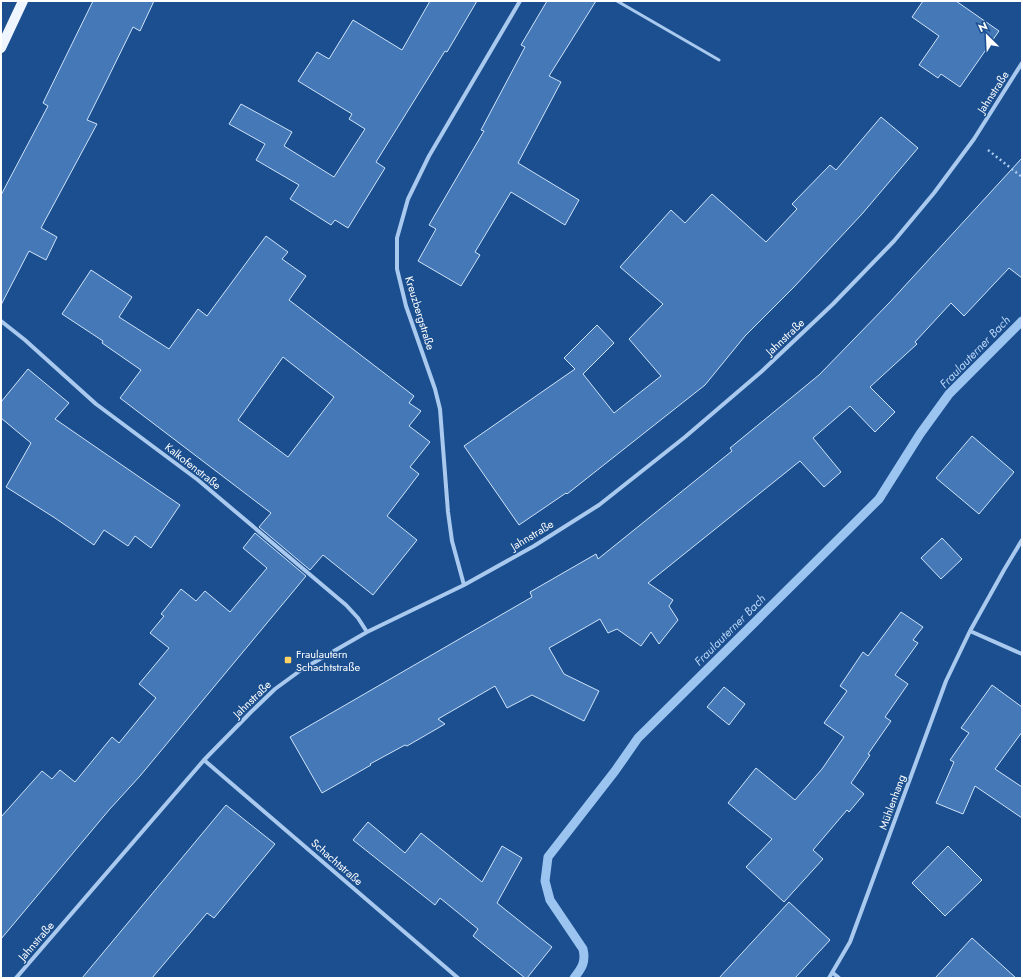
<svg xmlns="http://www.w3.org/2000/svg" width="1023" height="979" viewBox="0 0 1023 979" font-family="Jost,sans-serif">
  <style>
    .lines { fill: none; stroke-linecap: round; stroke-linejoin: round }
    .stream { stroke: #9cc4f0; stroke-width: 9 }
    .building { fill: #4478b7; stroke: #cfe3fa; fill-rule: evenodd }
    .path { stroke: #a9c9ee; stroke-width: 2.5; stroke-dasharray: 2 3; stroke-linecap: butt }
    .service { stroke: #a9c9ee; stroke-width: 3 }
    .minor { stroke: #a9c9ee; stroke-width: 4 }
    .primary { stroke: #f0f6ff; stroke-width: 10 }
    .poi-dot { fill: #ffd166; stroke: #1b4f8f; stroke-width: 1.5 }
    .labels { text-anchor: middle; stroke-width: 3; stroke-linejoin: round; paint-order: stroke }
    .street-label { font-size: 11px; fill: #fff; stroke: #1b4f8f }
    .poi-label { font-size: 11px; fill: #fff; stroke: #1b4f8f; text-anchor: start }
    .water-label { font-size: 12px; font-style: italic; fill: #b5d3f5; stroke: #1b4f8f }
  </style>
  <rect width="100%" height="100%" fill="#1b4f8f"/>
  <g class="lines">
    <path class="stream" d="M574,978C582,968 586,962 583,949L550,900L545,881L548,857L615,771L638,738L879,499L920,434L949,394L1022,321"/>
  </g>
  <path class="building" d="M93,1H154L140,31L133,27L103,88L87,120L97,124L41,228L57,237L46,260L29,251L1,305V195L48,106L43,103Z
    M430,1H477L447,52L445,51L376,162L385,168L348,228L335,220L331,225L290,199L299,185L256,160L265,144L229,124L241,104L292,132L284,146L334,177L365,129L349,119L352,114L298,81L317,52L329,59L353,20L402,50Z
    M547,1H596L549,76L561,82L518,163L579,200L565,225L511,192L475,252L480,255L461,286L418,261L436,229L429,225L484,131L481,130L525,47L521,45Z
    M923,1H956L999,31L960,87L941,74L938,78L919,65L939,36L912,17Z
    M881,117L918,148L862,214L794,287L745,336L705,385L567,494L566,493L519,525L464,446L575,369L564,358L597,325L614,343L583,374L614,413L661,376L629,339L663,304L620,267L671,210L685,223L712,194L766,242L797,209L792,204L830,165L836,170Z
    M1022,158V278L1009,268L964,316L951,303L915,342L917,344L870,387L895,412L875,432L850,406L813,438L841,472L824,487L800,461L648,583L673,600L669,606L678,620L659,644L651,632L641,646L617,629L608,633L600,619L549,648L564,674L599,691L584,721L532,695L507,708L495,686L438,719L445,724L407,746L405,745L370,764L371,765L322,793L290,737L532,597L530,592L596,554L598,559L732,451L730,448L819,375L890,302Z
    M266,236L288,252L282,259L306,276L289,300L414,396L409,403L421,411L409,426L430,442L410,467L419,474L387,516L417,540L373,595L323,555L310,570L259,527L271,513L120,398L141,370L102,343L103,341L62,314L91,270L132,297L119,317L169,349L198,309L207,316ZM283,357L334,397L288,457L238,420Z
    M28,369L69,403L55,419L180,505L151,548L135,536L128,546L104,530L94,545L55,518L6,487L31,443L1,418V402Z
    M972,436L1014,472L979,514L936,478Z
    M255,533L306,576L140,776L109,810L1,939V817L42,771L52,779L60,770L75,782L112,737L119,743L156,698L139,684L169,648L150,633L164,616L161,614L181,589L196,601L205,591L230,612L267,568L243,548Z
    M942,538L962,559L941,579L921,558Z
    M901,612L923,627L913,640L918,643L895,675L908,684L885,717L891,721L868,754L870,755L851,783L864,794L849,812L847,810L813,850L823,859L784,902L746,867L772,839L728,803L756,768L795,800L822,769L844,737L824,723L847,691L840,686L863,652L868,656Z
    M992,685L1022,707V732L995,769L1022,787V818L975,786L963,814L936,803L954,762L950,760L969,733L961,728Z
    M724,687L745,704L729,725L707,707Z
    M226,805L275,844L214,918L207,913L152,978H82Z
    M368,822L405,853L421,833L482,882L502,846L522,858L497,903L552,947L527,978H525L473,936L478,929L440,898L435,905L353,840Z
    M948,846L982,880L945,916L912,883Z
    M789,902L830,940L795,978H719Z
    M972,938L1016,978H935Z"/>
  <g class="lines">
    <path class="path" d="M988,150L1022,177"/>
    <path class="service" d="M617,1L719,60"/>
    <path class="minor" d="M1,321L25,340L96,404L198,480L346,605L358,618L367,632
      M464,585L452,541L448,512L440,409L435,389L406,306L397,269V238L408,199L429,156L520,1
      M970,631L1022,654
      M204,760L458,978
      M833,973L839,978
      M16,978L204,760L251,712L275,689L301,670L367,632L464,585L534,546L599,505L685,437L761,372L833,304L894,241L934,193L974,139L1022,63
      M829,978L850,942L946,681L970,631L1004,570L1022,540"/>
    <path class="primary" d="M1,48L23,1"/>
  </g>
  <rect class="poi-dot" x="284" y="656" width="8" height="8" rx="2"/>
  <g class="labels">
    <g class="street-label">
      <text transform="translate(993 92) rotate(-57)" y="4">Jahnstraße</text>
      <text transform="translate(420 313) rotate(73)" y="4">Kreuzbergstraße</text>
      <text transform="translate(785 337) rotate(-43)" y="4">Jahnstraße</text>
      <text transform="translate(193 466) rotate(38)" y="4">Kalkofenstraße</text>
      <text transform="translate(532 535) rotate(-31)" y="4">Jahnstraße</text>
      <text transform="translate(252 699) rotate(-44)" y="4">Jahnstraße</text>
      <text transform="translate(892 802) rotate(-70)" y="4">Mühlenhang</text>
      <text transform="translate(337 862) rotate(41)" y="4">Schachtstraße</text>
      <text transform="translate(36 941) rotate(-49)" y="4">Jahnstraße</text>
    </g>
    <g class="poi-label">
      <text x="296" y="658">Fraulautern<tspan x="296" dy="13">Schachtstraße</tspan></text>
    </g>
    <g class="water-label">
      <text transform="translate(975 352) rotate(-46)" y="4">Fraulauterner Bach</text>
      <text transform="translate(730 630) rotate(-45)" y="4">Fraulauterner Bach</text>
    </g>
  </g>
  <rect width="1023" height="979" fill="none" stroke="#ffffff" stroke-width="4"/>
  <g transform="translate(987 36) rotate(336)" stroke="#1b4f8f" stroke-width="3" paint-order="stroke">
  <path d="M0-3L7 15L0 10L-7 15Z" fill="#ffffff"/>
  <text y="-6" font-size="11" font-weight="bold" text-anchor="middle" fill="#ffffff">N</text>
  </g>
</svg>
